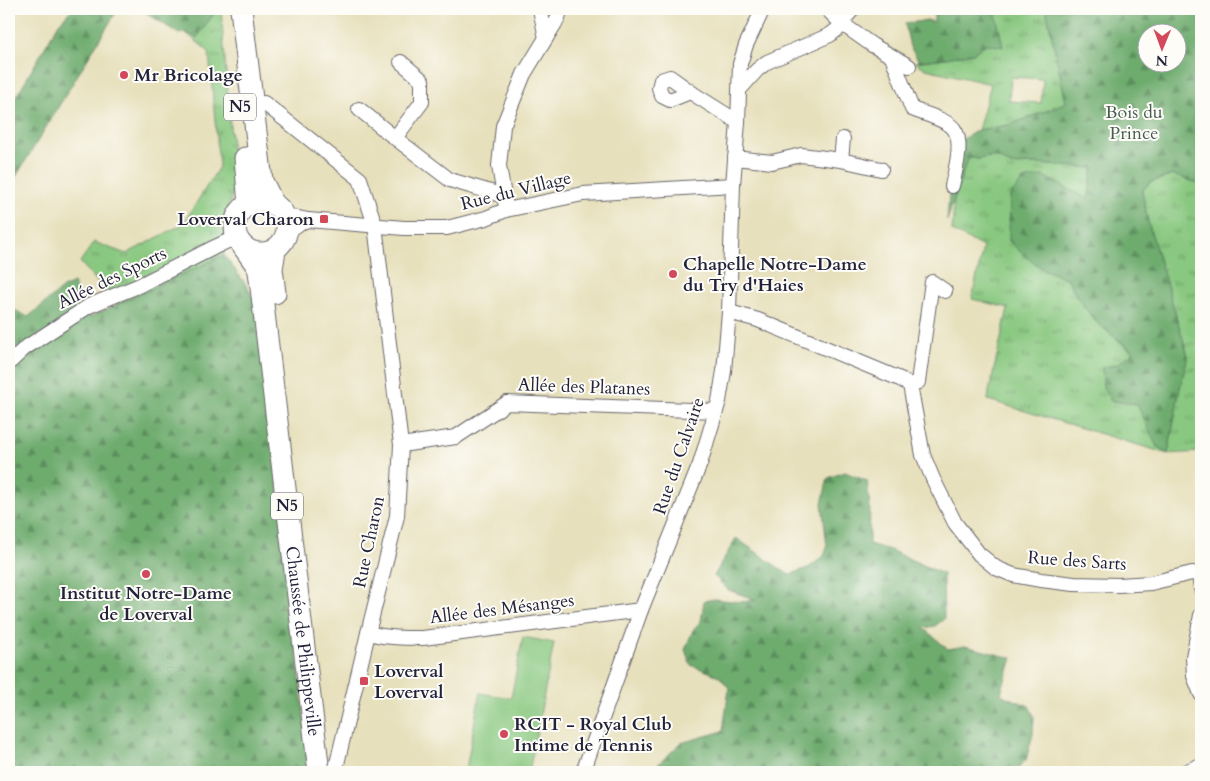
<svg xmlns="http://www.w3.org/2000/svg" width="1210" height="781" font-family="Cardo,serif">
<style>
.grass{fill:url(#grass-tufts);stroke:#56755e;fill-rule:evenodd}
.forest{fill:url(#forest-firs);stroke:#486754;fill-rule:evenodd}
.green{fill:#89c880;stroke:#56755e}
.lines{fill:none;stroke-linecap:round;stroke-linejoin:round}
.street-casing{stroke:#676468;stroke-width:16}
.primary-casing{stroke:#676468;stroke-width:23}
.street{stroke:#fff;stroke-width:14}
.primary{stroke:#fff;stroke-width:21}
.poi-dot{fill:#d1495b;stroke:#fdfcf7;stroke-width:2}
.labels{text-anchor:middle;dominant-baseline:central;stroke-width:4;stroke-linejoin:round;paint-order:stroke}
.shield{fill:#fdfcf7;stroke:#646373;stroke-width:1}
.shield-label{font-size:16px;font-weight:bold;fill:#22223b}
.poi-label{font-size:18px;font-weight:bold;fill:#22223b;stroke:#fdfcf7;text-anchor:start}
.park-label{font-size:18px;fill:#465c53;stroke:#fdfcf7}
.street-label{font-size:18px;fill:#22223b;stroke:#fdfcf7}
</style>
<defs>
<pattern id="grass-tufts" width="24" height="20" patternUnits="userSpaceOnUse" patternTransform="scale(1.25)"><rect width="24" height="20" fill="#89c880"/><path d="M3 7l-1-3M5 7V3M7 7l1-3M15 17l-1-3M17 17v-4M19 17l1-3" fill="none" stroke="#70a26a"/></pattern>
<pattern id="forest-firs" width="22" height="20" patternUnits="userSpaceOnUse" patternTransform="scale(1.25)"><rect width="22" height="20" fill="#6eac6e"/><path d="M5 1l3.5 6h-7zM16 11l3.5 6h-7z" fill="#5a8c5c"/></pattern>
</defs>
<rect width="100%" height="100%" fill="#fdfcf7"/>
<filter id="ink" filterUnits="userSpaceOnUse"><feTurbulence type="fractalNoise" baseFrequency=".02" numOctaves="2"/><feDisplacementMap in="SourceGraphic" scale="10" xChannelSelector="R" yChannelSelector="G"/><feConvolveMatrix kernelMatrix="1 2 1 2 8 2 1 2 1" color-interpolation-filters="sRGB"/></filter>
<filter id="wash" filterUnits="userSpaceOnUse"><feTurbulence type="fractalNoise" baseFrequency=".0096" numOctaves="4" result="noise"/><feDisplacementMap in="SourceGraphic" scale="20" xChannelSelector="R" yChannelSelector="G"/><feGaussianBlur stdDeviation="1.12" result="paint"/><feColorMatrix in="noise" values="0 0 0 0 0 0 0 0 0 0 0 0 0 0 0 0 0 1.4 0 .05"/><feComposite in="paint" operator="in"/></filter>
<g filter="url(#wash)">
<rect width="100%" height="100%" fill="#e7e0bc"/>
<g class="grass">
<polygon points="217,9 221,9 235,188 228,206 224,255 117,304 80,262 94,242 126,254 183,224 219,167 209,52 185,32 197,37"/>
<path d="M992,9H1046L1066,102L1052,109L1009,125L978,130L991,84L926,69L915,62L946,58L973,53L986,44L996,14ZM1011,77L1043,79L1041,103L1009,101Z"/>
<polygon points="994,156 1011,165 1036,164 1093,168 1088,200 1043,176 1043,269 1068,279 1077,297 1097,323 1134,353 1117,364 1102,368 1111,401 1137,404 1143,417 1168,453 1180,387 1188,356 1148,222 1142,191 1150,182 1174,175 1201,184 1201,452 1168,454 988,400 989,391 1008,308 972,299 983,247 952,231 954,201 965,166 970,157 978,159"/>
</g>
<g class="forest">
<polygon points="72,9 118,9 9,188 9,109 59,23"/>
<polygon points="140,9 217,9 197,38 185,32 179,34"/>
<polygon points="934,9 992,9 996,14 1003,47 986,44 973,53 946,58 919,61 910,47 905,24 927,20 934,22"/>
<path d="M1046,9H1201V184L1173,175L1150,182L1142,191L1148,222L1188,356L1180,387L1168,454L1156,445L1137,404L1111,401L1103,387L1102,368L1117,364L1134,352L1097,323L1077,297L1068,279L1043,269L1025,256L1009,241L1010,196L1023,180L1043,176L1088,199L1093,168L1036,164L1011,165L994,156L978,159L970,157L965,166L947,221L953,145L978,130L1009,125L1051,109L1066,102ZM1148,32H1178V62H1148Z"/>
<polygon points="224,255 247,286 259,310 310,772 9,772 9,307 28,317 63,288 73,283 90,317"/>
<polygon points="845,472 867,481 870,507 869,544 890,550 943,574 944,619 935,626 923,628 948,649 965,646 1012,658 1001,693 1002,695 1029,706 1034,716 1033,734 1026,760 1014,772 909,772 905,770 887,770 886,772 633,772 652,770 681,743 723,731 729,688 719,676 691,665 685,650 693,630 701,621 704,601 714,599 741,602 757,600 728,590 714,576 736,538 789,575 810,567 824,556 827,547 822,503 828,478"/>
</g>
<polygon class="green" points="523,637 554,643 529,772 400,772 400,770 466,769 480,693 511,698"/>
</g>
<g filter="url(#ink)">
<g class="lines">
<defs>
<g id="street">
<polyline points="540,9 546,38"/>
<polyline points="827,9 841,23 872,45 909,66"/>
<path d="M892,57L912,109C922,113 948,120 954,129C964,142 955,171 952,186"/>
<polyline points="401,62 422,80 422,102 395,138 450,180 504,196"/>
<polyline points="740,89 757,70 767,62 830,35 839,28 841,23 853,9"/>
<polyline points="690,92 670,100 662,96 659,88 661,80 670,77 695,95 738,122"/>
<polyline points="264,103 360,179 375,225 401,445 397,516 368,633 335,772"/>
<polyline points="359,109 395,138"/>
<polyline points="735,158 772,162 801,155 841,160 881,169"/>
<polyline points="841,160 843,139"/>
<polyline points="505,202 499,166 503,126 524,74 557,20 560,12 560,9"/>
<polyline points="284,215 308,220 404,228 447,228 486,218 506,210 583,194 733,185"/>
<polyline points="287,232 300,223 308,220"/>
<polyline points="729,312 758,320 900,379 910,385 923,455 933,479 955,523 979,554 996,568 1013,575 1041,580 1074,584 1119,585 1151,583 1192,573 1199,574 1201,589"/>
<polyline points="9,363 25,348 89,306 138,286 215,247 230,240 236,234"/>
<polyline points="910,385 918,382 932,282 945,291"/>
<polyline points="401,445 456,437 507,403 716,411"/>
<polyline points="1201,615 1193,657 1194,676 1201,694"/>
<path d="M368,633C387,638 404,638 423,638L641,610"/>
<polyline points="583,772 641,610 700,464 719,401 724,371 729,312 733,185 738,122 740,64 746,45 763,9"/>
<polyline points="1185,772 1201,765"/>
</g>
<g id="primary">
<polyline points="241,9 262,181 274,205"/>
<polyline points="245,158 249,205"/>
<circle cx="261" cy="227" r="26"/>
<path id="s1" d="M242,245L257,266L259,271L319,772"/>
<polyline points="275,250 272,269 275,293"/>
</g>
</defs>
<use href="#street" class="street-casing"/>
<use href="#primary" class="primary-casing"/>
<use href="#street" class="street"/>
<use href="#primary" class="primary"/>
</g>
</g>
<g class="poi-dot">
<circle cx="124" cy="75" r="5"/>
<rect x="319" y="214" width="10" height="10" rx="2.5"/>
<circle cx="673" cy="274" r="5"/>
<circle cx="146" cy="574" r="5"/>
<rect x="359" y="676" width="10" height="10" rx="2.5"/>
<circle cx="504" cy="734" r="5"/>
</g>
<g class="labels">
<g class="shield">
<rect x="224" y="93.5" width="32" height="27" rx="4"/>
<rect x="271" y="492.5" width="32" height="27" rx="4"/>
</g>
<g class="shield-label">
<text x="240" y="107">N5</text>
<text x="287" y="506">N5</text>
</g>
<g class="poi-label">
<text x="134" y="75">Mr Bricolage</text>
<text x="314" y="219" text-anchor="end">Loverval Charon</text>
<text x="683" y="264">Chapelle Notre-Dame<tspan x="683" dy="21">du Try d'Haies</tspan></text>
<text x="146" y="593" text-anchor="middle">Institut Notre-Dame<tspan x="146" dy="21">de Loverval</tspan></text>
<text x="374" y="671">Loverval<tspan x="374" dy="21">Loverval</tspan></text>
<text x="514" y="724">RCIT - Royal Club<tspan x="514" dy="21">Intime de Tennis</tspan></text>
</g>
<g class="park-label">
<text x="1134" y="112">Bois du<tspan x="1134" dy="21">Prince</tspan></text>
</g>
<g class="street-label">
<text transform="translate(516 191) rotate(-14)">Rue du Village</text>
<text transform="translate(112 278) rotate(-26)">Allée des Sports</text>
<text transform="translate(584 387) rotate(2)">Allée des Platanes</text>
<text transform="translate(679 456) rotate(-71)">Rue du Calvaire</text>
<text transform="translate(369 542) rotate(-78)">Rue Charon</text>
<text transform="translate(1077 561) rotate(4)">Rue des Sarts</text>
<text transform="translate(502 609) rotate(-7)">Allée des Mésanges</text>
<text stroke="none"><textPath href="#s1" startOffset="404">Chaussée de Philippeville</textPath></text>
</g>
</g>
<rect width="1210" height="781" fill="none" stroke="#fdfcf7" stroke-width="30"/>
<g transform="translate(1162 48) rotate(181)"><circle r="24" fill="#fdfcf7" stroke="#a5a5ac"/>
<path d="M0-4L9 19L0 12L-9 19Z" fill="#d1495b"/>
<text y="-8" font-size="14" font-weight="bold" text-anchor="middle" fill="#22223b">N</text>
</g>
</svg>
